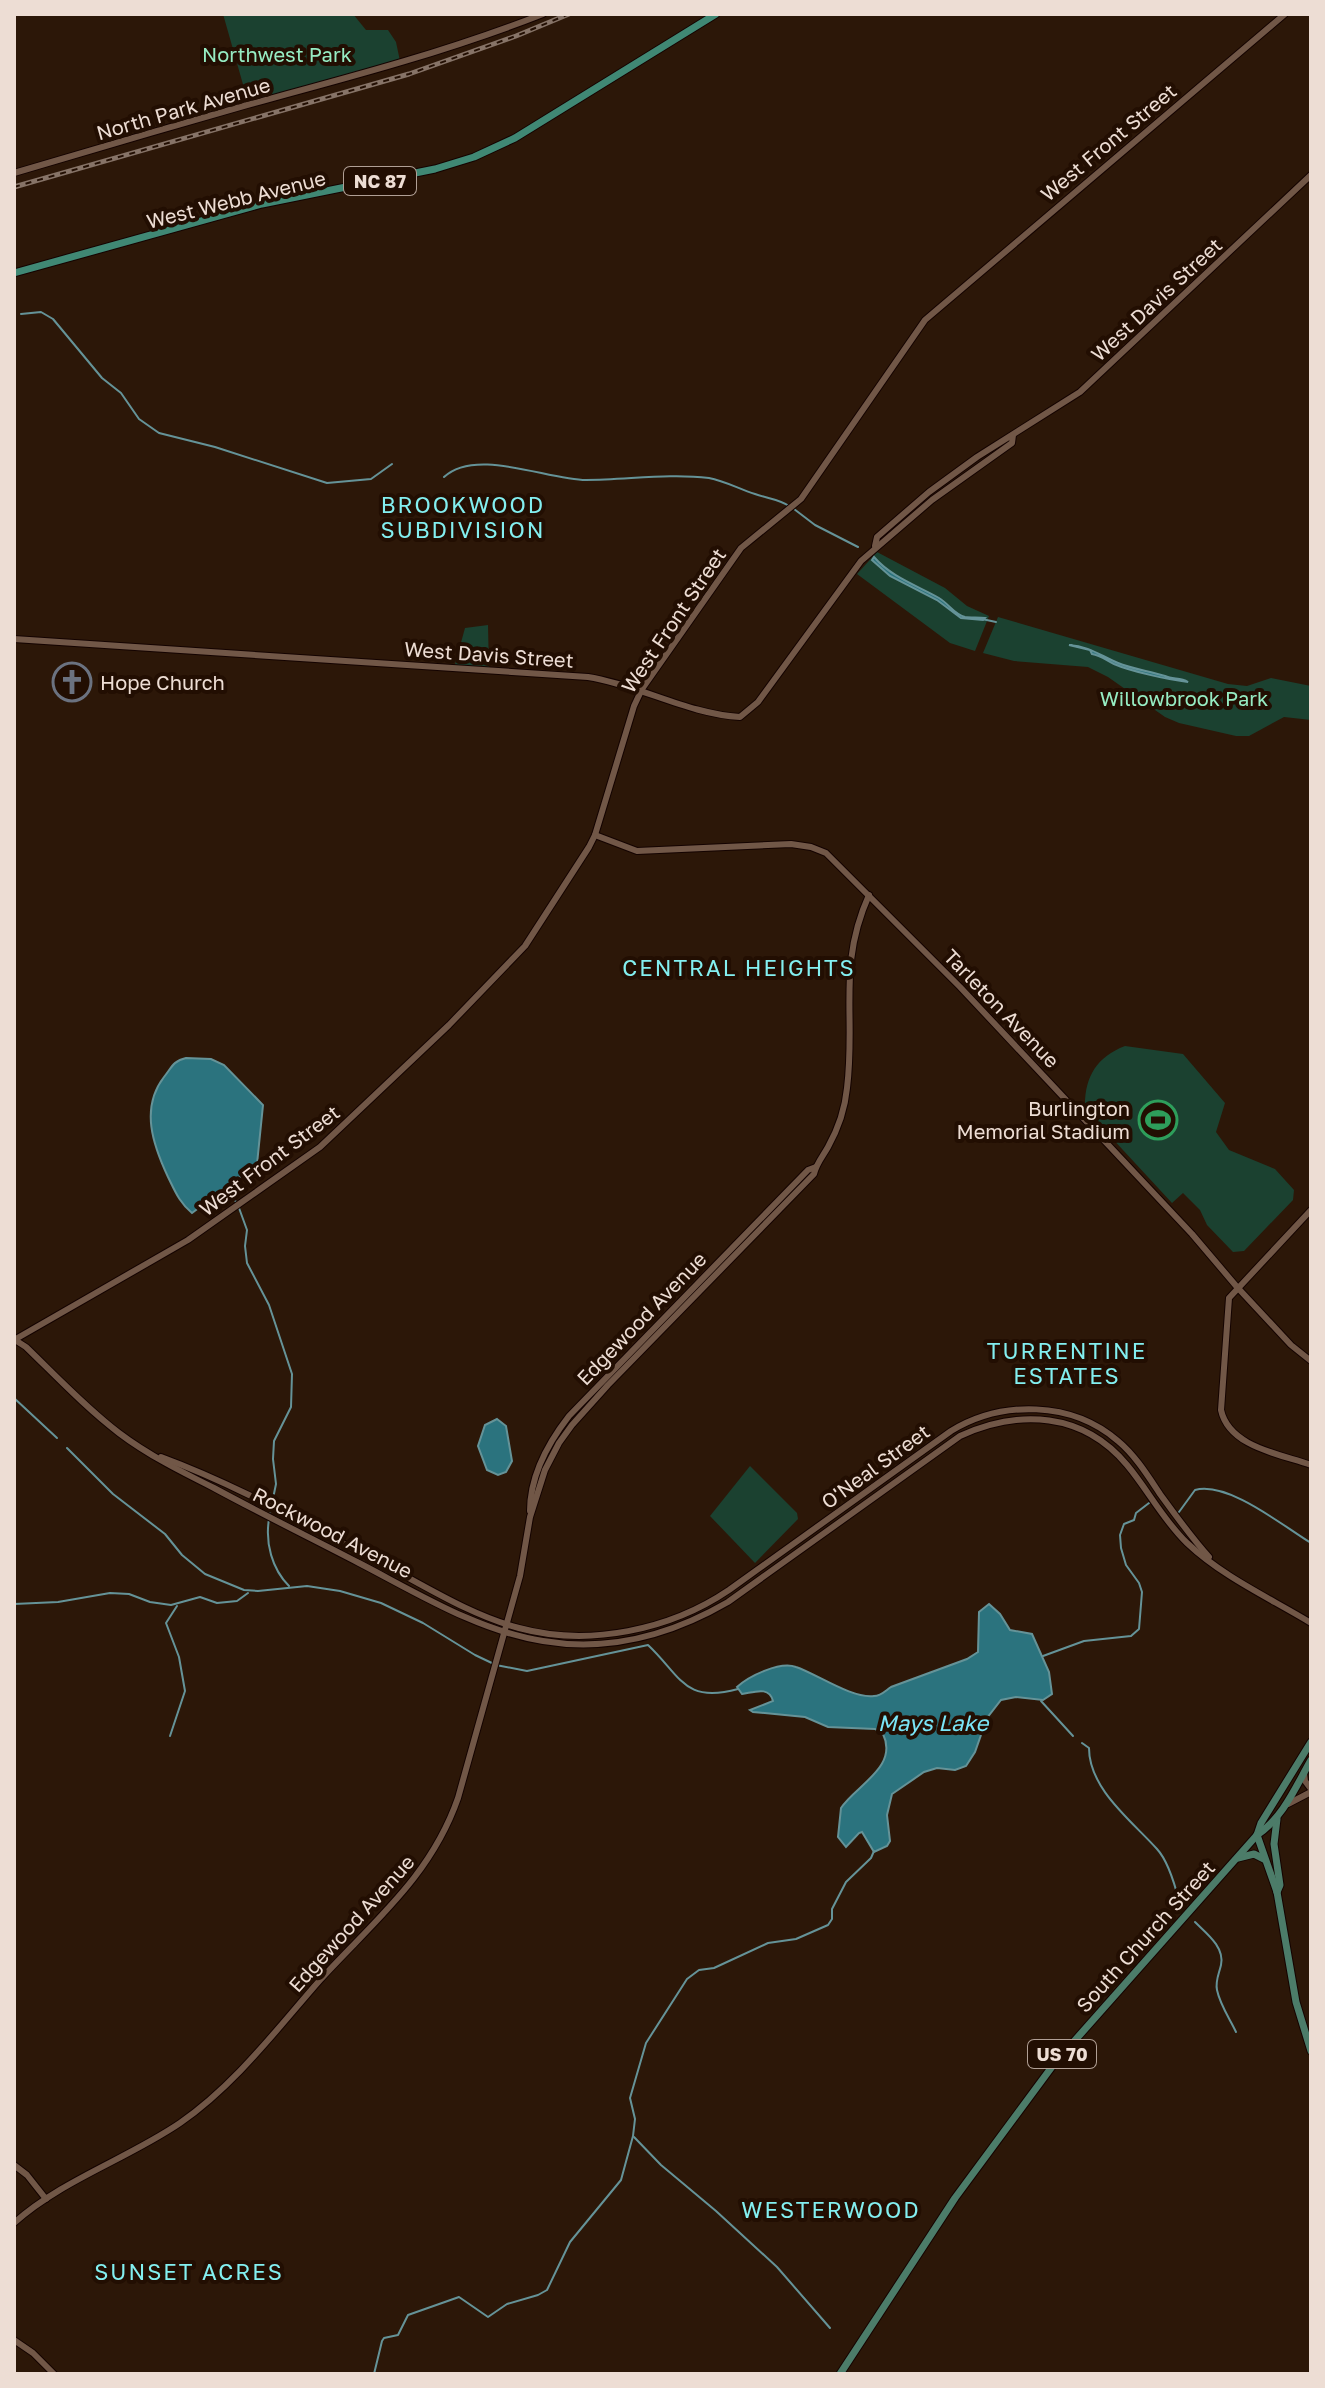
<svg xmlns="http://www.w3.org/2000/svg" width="1325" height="2388" font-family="'Golos Text',sans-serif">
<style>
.green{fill:#1b4130}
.water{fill:#2b737e;stroke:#659398;stroke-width:2}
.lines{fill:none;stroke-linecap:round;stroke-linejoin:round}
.stream{stroke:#659398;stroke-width:2}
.tertiary-casing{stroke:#140300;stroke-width:8}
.secondary-casing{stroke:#140300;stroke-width:8}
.primary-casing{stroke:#140300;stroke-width:9}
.trunk-casing{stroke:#140300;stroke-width:9}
.tertiary{stroke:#715747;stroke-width:6}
.secondary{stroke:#715747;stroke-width:6}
.primary{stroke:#4c7c69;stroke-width:7}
.trunk{stroke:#408874;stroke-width:7}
.rail-casing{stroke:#867367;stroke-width:5}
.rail{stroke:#220e02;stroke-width:2;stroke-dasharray:6;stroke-linecap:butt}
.labels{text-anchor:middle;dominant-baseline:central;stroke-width:8;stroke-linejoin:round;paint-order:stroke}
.shield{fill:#220e02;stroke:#b09f95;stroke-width:2}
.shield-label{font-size:18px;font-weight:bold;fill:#edddd4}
.park-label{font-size:20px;fill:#96ecc3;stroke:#220e02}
.street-label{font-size:20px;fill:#edddd4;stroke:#220e02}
.poi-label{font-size:20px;fill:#edddd4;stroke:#220e02;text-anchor:start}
.neighbourhood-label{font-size:22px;letter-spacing:2px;fill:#83eff0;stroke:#220e02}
.water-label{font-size:22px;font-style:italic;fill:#7ae5f7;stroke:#220e02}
</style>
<rect width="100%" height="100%" fill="#2c1708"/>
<g class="green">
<polygon points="223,14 353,14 366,30 388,30 396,42 400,61 248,102"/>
<polygon points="877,552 945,588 967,606 989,616 975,651 950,643 857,574"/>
<polygon points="998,617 1228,684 1247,686 1271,678 1311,686 1311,720 1284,717 1249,736 1236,736 1179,723 1165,717 1108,677 1088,667 1014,661 983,653"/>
<polygon points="488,625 489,670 454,668 465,628"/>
<path d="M1125,1046L1183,1054L1225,1103L1216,1132L1229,1150L1275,1169L1294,1190L1293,1200L1244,1251L1233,1252L1207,1225L1200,1210L1183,1193L1172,1203L1085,1109C1084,1078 1096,1057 1125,1046Z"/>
<polygon points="750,1466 797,1513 798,1519 755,1563 710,1516"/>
</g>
<g class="water">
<path d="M874,557C891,577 918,586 939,598C949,604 954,614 965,617C971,618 979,617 985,618L983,620L961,618L937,600L890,576L872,560Z"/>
<path d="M1069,645C1089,646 1101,656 1118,663C1132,669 1150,671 1165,676C1173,680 1180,677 1188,682C1169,680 1130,671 1114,664C1106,660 1100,655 1092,654L1090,650Z"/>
<path d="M186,1058L211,1059L224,1065L263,1105L257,1164L192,1213C179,1202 175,1191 168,1177C153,1145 140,1108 164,1077C172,1067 173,1061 186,1058Z"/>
<polygon points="497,1419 506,1426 512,1461 506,1472 498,1475 487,1470 478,1446 485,1425"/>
<path d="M989,1604L1000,1614L1010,1630L1032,1634L1049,1672L1052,1694L1043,1700L1016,1697L1001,1700L987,1718L975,1752L966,1766L955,1770L937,1768L924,1772L892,1794L887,1815L890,1841L887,1846L874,1852L862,1832L859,1833L846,1847L838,1837L841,1808C855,1786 899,1767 883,1734L875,1729L828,1727L805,1717L753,1712L750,1710L773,1701C769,1686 755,1692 742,1694L737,1687C749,1676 780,1661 796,1667C817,1674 852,1699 874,1696C881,1696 885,1691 891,1687L967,1659L978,1652L979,1612Z"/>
</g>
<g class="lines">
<g class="stream">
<polyline points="21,314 41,312 53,319 102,378 121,393 139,419 159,433 215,447 327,483 371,479 392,464"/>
<path d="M444,477C476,447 548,480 586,480C627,480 668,473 709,478C725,481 739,489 755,494C766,498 779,499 789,506"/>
<polyline points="794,509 815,525 858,547"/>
<polyline points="982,619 996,622"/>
<polyline points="227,1187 236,1202"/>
<polyline points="239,1208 247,1230 245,1246 247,1263 269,1305 292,1374 291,1407 274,1441 273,1459 276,1484 270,1513"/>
<polyline points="14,1398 57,1438"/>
<path d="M67,1448L113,1494L165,1534L182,1555L205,1574L244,1590L258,1591L307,1586L340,1591L381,1603L423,1623L475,1655L496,1665L527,1671L648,1645C681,1676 684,1704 738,1689"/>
<path d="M1179,1512L1195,1490C1228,1481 1283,1526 1311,1543"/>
<path d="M269,1519C265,1543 272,1569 289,1586"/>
<polyline points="14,1604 58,1602 110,1593 129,1594 150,1602 171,1605 200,1597 217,1603 237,1601 248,1593"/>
<polyline points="1043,1656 1084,1641 1131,1636 1139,1629 1142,1592 1139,1583 1126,1565 1121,1548 1120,1535 1124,1524 1134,1520 1136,1513 1149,1503"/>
<polyline points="1041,1701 1073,1736"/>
<polyline points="170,1736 185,1691 179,1657 166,1623 177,1606"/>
<path d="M1082,1743L1089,1748C1089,1789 1132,1821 1157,1849C1168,1861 1175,1885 1179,1901"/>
<path d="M1195,1922C1206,1933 1225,1947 1221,1965C1219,1974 1215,1981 1217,1990C1220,2005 1230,2019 1236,2032"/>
<polyline points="634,2137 661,2165 716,2211 777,2267 830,2328"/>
<polyline points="374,2374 382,2341 384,2338 398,2335 408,2315 459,2297 488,2317 507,2304 538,2295 547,2290 570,2242 621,2180 633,2136 635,2119 630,2098 646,2043 687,1979 699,1970 714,1968 768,1943 796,1939 828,1925 832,1919 832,1909 846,1882 871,1858 874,1851"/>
</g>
<defs>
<g id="tertiary">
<path d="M14,173C92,150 169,127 247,105C347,78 446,52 543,14"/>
<polyline points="875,546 877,537 929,492 977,457 1080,392 1311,175"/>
<path d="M14,639L588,677C639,685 688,714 740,717L758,702L861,561L932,500L1012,443L1013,435"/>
<polyline points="595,835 637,851 791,844 811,847 826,853 960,987 1192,1234 1237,1287 1291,1345 1311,1361"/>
<path d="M1311,1210L1229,1298L1221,1410C1229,1447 1280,1454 1311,1465"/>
<polyline points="14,1340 188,1240 320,1147 449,1025 525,946 589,847 595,835 634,706 642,689 741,548 801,499 925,320 1285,14"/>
<path d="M15,1340L26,1347C56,1376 86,1408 119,1433C148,1455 182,1472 214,1488C262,1514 311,1538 359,1563C417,1593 478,1631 543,1641C608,1652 671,1635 728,1602L960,1436C1019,1409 1083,1412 1127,1465C1148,1490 1163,1520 1187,1543C1223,1577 1270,1598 1311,1623"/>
<path d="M161,1457C237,1485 309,1526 381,1563C425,1586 470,1615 519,1628C589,1647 670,1630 729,1590L951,1431C1002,1400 1072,1401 1118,1441C1135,1455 1148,1476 1160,1494C1176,1516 1191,1537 1209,1557"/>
<path d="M530,1511C530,1476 548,1443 569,1416L808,1170L816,1167"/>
<polyline points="14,2165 27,2175 46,2199"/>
<path d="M14,2223C62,2180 127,2159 180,2123C235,2085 276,2030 320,1980C374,1921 431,1876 458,1798L520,1576L530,1517L545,1470L559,1443L572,1425L608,1385L814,1174C816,1164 823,1156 828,1147C838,1129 845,1109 847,1088C856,1016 837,966 869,895"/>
<polyline points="14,2340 33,2353 54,2374"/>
</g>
<g id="secondary">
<polyline points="1304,1773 1305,1781 1311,1789"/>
<polyline points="1288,1804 1311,1792"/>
</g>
<g id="primary">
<polyline points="1277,1819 1274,1844 1280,1885 1277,1892"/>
<polyline points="1257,1835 1277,1892 1296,2002 1311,2051"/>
<polyline points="1257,1835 1261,1823 1311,1742"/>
<polyline points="1238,1858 1254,1854 1264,1859"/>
<path d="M840,2374L955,2198L1054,2064L1257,1835C1283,1818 1296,1786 1311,1760"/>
</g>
<polyline id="trunk" points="14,273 262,204 435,169 474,157 515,138 716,14"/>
</defs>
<use href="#tertiary" class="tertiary-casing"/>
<use href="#secondary" class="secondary-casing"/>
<use href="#primary" class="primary-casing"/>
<use href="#trunk" class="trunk-casing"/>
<use href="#tertiary" class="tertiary"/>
<use href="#secondary" class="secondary"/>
<use href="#primary" class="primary"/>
<use href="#trunk" class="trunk"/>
<defs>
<polyline id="rail" points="14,187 409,74 516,36 569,14"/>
</defs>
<use href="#rail" class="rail-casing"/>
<use href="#rail" class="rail"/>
</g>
<defs>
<symbol id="church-ring" viewBox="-11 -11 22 22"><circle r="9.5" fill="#220e02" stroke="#6b7280" stroke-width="1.5"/><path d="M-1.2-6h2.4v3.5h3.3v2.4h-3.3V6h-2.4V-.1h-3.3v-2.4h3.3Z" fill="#6b7280"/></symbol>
<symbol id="stadium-ring" viewBox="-11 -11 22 22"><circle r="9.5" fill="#220e02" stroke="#2e9e5b" stroke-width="1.5"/><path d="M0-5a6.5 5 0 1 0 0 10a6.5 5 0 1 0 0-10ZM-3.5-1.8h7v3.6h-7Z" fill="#2e9e5b"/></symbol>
</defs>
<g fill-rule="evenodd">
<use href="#church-ring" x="50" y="660" width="44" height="44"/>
<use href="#stadium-ring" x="1136" y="1098" width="44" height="44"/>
</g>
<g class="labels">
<g class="shield">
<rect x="344" y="167" width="72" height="28" rx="6"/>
<rect x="1028" y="2040" width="68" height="28" rx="6"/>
</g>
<g class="shield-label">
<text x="380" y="181">NC 87</text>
<text x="1062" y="2054">US 70</text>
</g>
<g class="park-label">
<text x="277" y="54">Northwest Park</text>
<text x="1184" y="698">Willowbrook Park</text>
</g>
<g class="street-label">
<text transform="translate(183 108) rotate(-16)">North Park Avenue</text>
<text transform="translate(1108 142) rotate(-40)">West Front Street</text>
<text transform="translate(236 199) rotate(-14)">West Webb Avenue</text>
<text transform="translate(1156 299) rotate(-43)">West Davis Street</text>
<text transform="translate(673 620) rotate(-56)">West Front Street</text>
<text transform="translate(489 654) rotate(4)">West Davis Street</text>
<text transform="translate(1002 1008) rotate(46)">Tarleton Avenue</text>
<text transform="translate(269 1160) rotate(-37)">West Front Street</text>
<text transform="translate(641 1318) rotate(-46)">Edgewood Avenue</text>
<text transform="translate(875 1466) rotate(-36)">O'Neal Street</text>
<text transform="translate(333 1532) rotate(27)">Rockwood Avenue</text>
<text transform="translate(351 1923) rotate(-48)">Edgewood Avenue</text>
<text transform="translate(1145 1936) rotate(-48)">South Church Street</text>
</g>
<g class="poi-label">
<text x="100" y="682">Hope Church</text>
<text x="1130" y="1108" text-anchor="end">Burlington<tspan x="1130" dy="23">Memorial Stadium</tspan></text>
</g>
<g class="neighbourhood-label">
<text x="463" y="504">BROOKWOOD<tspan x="463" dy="25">SUBDIVISION</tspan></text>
<text x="739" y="967">CENTRAL HEIGHTS</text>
<text x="1067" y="1350">TURRENTINE<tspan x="1067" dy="25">ESTATES</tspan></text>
<text x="831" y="2209">WESTERWOOD</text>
<text x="189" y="2271">SUNSET ACRES</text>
</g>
<g class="water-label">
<text x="933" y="1722">Mays Lake</text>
</g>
</g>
<rect width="1325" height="2388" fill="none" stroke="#edddd4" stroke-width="32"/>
</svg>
